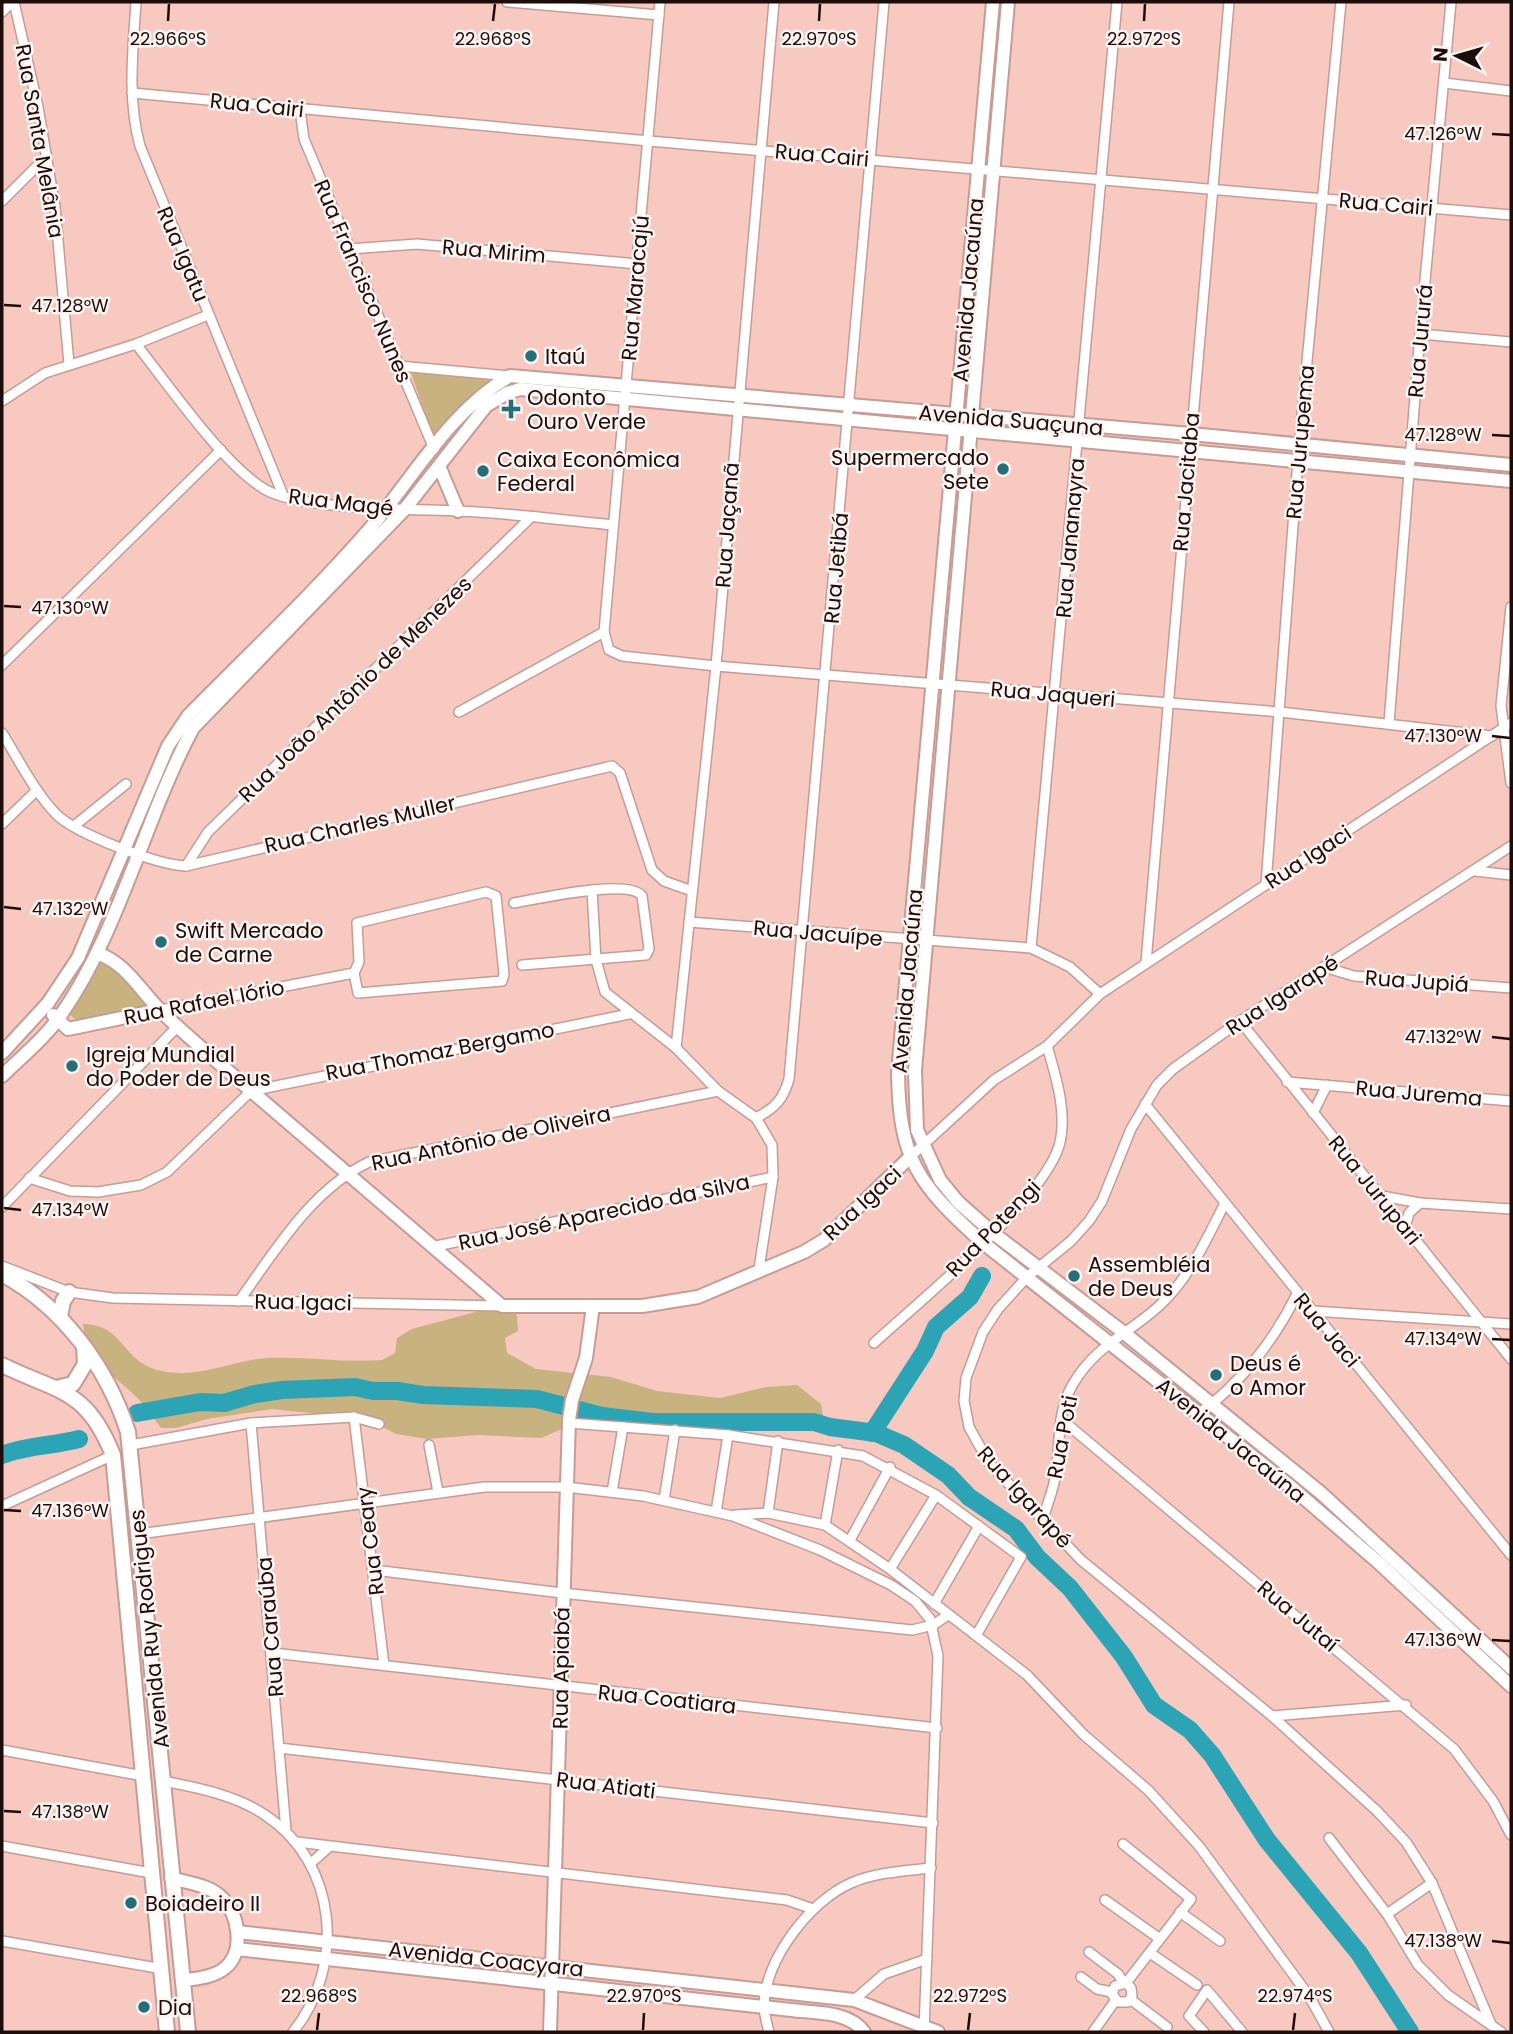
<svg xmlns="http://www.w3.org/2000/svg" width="1513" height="2034" font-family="Poppins,sans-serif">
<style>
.green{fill:#c7b280}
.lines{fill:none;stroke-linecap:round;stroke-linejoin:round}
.river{stroke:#2ca4b5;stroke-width:18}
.street-casing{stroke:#c89b94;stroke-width:12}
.secondary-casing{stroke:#c89b94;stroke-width:16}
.primary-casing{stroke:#c89b94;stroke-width:18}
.street{stroke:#fff;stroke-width:9}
.secondary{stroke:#fff;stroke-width:12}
.primary{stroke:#fff;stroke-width:14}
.ticks{fill:none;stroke:#1c0d0a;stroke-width:2.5}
.poi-dot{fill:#266f79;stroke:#fef4f2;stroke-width:2.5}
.labels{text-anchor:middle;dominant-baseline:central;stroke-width:5;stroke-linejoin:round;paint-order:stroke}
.street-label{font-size:21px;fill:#1c0d0a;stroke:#fef4f2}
.poi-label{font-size:21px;fill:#1c0d0a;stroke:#fef4f2;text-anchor:start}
.ticks-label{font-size:18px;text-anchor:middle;fill:#1c0d0a;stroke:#fef4f2;stroke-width:5;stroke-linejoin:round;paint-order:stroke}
</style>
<rect width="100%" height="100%" fill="#f7c9c1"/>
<g class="green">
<polygon points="410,370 493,376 434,440"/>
<polygon points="98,958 125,974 149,1008 83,1025 69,1014"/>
<path d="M509,1303L517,1316L518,1331L505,1338L507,1353L536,1369L611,1377L657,1391L720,1398L766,1387L797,1385L821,1404L824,1423L717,1426L587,1418L541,1438L477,1435L427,1439L396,1434L367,1419L272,1409L207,1419L176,1428H161C151,1414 141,1400 129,1390C108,1372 85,1353 83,1324C126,1325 121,1363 162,1371C201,1379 231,1360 268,1358C306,1356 344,1363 382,1360L395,1353L397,1338L412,1329Z"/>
</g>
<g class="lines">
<g class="river">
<polyline points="137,1413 200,1402 224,1403 255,1394 282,1390 355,1387 373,1391 397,1391 423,1395 537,1399 602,1416 652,1422 814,1422 830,1427 876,1433 904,1445 948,1475 969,1497 1016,1529 1037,1557 1070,1588 1124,1657 1154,1705 1190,1730 1212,1755 1267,1840 1359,1953 1410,2032"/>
<polyline points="872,1433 925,1351 936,1327 970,1297 982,1276"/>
<path d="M2,1455C27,1445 53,1446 79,1439"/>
</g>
<defs>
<g id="street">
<polyline points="14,2 38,107 55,207 69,364"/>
<path d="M136,2C133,50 127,99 140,146L283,495"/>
<polyline points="507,2 659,15"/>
<polyline points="660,2 604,632 609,650 622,656 716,666 1280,712 1492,736"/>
<polyline points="2,12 12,2"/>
<polyline points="1444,83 1511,91"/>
<polyline points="132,93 649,141 1511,215"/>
<polyline points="300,110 304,139 434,449"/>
<polyline points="2,201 46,157"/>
<polyline points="350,249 417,244 638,264"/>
<polyline points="1420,334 1511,342"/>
<path d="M136,344C167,383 226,469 268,491C306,510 413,509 458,511C510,513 561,520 613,525"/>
<polyline points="399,366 510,376"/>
<polyline points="2,401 45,373 136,344 208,315"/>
<polyline points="1511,607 1501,706 1511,783"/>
<polyline points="2,665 221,450"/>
<polyline points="459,712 604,632"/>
<polyline points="1389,723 1420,334 1451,2"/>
<path d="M2,733C19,760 34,791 56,814C76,834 158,865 186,866L612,766L620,773L652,870L664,881L692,891"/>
<polyline points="2,824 37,790"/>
<polyline points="74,826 126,784"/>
<polyline points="186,866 208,832 531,517"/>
<polyline points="1475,871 1511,875"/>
<polyline points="1266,884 1299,446 1341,2"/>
<polyline points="592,890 596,960 605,992 676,1048 718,1091 756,1118 772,1145 773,1177 759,1269"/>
<polygon points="486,892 496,896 504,974 502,981 358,993 354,973 359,962 357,923"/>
<path d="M514,903C537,899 629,878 642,896L649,949L646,955L522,965"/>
<polyline points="689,922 1031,948 1070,967 1100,994"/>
<polyline points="1031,948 1117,2"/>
<polyline points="1146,962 1229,2"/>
<polyline points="1324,967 1354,976 1511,988"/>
<polyline points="160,1010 354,973"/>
<polyline points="1240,1021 1511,1359"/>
<polyline points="676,1048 716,666 774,2"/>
<polyline points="1287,1082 1511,1101"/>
<polyline points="1145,1104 1511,1555"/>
<polyline points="1313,1113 1327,1085"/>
<path d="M756,1118C775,1108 783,1100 789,1079L884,2"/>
<polyline points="909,1158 994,1080 1047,1046 1100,994 1511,723"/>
<polyline points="29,1178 70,1191 98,1192 141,1185 167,1172 251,1091 629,1014"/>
<polyline points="1382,1196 1420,1203 1511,1209"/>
<polyline points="2,1207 178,1026"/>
<polyline points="1405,1227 1409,1213 1420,1203"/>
<polyline points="436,1246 773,1177"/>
<polyline points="2,1266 69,1292 113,1298 502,1306"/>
<path d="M239,1301C275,1251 312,1189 369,1162L718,1091"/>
<polyline points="1313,1311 1511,1324"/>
<path d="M874,1343C920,1301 1042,1201 1059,1146C1068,1114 1056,1077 1047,1046"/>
<path d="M1198,1414C1239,1386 1275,1339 1297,1294"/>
<polyline points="354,1417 384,1665"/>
<polyline points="1061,1419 1454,1749 1493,1801 1511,1835"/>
<polyline points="251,1423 286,1831"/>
<polyline points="569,1423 728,1435 863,1456 936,1495 1021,1557 977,1634"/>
<polyline points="131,1445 251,1423 354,1417 379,1424"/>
<polyline points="429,1445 438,1492"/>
<polyline points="612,1492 623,1427"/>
<polyline points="664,1500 675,1430"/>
<polyline points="2,1506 113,1455"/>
<polyline points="716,1512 728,1435"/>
<polyline points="768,1513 778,1441"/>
<polyline points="735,1515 768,1513 825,1525 890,1569 1027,1675 1084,1735 1148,1790 1199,1846 1309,1996 1329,2032"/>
<path d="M1043,1519C1047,1504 1054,1489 1056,1473C1060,1444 1057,1410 1073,1384C1096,1345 1127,1335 1159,1306C1189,1279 1207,1238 1225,1203"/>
<polyline points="825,1525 838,1450"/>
<polyline points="139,1534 484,1487 566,1487 643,1496 733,1516 820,1550 891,1585 915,1601 930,1619 938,1656 924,2030"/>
<polyline points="850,1540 890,1467"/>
<polyline points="890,1569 936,1495"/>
<polyline points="374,1570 562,1593 912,1630 933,1625 948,1615"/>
<polyline points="934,1604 979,1526"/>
<polyline points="273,1653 937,1728"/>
<polyline points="1272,1716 1406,1705"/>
<polyline points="279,1748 933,1823"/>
<polyline points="2,1750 143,1776"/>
<path d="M164,1781C198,1788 236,1795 265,1815C338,1863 346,1966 293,2032"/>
<polyline points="1329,1838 1387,1914 1418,1965 1448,1995 1501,2032"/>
<polyline points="297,1842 787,1900 813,1909"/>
<polyline points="1123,1844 1191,1899 1126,1983 1115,1986 1112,1994 1118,2002 1128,2002 1132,1996 1131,1988 1126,1983"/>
<polyline points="2,1846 151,1873"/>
<polyline points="311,1863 329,1847"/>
<polyline points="1105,1900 1160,1939"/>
<polyline points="1180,1912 1220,1941"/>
<polyline points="1387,1914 1432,1883"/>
<polyline points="2,1941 163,1969"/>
<polyline points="1089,1952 1118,1974 1123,1982"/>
<polyline points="1150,1953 1197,1985"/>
<polyline points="1081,1977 1097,1989 1112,1992"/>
<polyline points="1130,1999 1167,2027"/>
<polyline points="854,2000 884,1974 927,1959"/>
<polyline points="1490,2022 1432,1883 1406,1842 1377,1811 1272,1716 1081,1560 989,1463 969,1427 964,1401 966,1378 983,1332 998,1309 1027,1277 1071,1241 1089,1221 1102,1201 1131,1129 1157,1085 1173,1069 1240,1021 1511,846"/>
<path d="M769,2032C767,2024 764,2014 764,2006C765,1959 810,1901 851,1883C876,1872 904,1871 931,1868"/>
<polyline points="1093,2032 1115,2001"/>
<polyline points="1204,2032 1189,2016 1207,1990 1242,2032"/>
</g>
<g id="secondary">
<path d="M993,2L898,1072C899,1160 918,1184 982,1242L1290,1486L1379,1563L1511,1686"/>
<polyline points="1008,2 915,1070 917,1130 940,1180 958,1202 993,1233 1123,1332 1321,1493 1511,1668"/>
<polyline points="439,466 458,511"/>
<path d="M97,953C125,963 138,987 158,1008C173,1024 191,1038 207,1053L502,1306H642L698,1297L804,1252L824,1240L909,1158"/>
<polyline points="53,1015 68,1029 160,1010"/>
<path d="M2,1053L48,1003L78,958L168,746L188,716C248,655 311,596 367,532C412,480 449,411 510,376L1191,434L1511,465"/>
<path d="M2,1076C20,1058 43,1040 58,1019C120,932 143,822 193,728L404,510L486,406L507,393L520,389L1511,481"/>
<path d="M171,1878C188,1883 210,1885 222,1898C239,1915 245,1951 225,1968C214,1977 197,1979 183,1980"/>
<polyline points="238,1932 854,2000 938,2032"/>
<path d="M237,1949L791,2010C815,2013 849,2011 864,2032"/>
<polyline points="550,2032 569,1420 572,1400 586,1358 593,1306"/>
</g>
<g id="primary">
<path d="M2,1274C63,1307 107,1367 128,1432L188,2032"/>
<polyline points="60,1317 63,1301 69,1292"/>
<path d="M2,1365C59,1393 86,1388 113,1455L167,2032"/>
<polyline points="56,1388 73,1384 85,1364 84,1347"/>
</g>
</defs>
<use href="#street" class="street-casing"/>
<use href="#secondary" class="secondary-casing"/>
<use href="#primary" class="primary-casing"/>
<use href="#street" class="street"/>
<use href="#secondary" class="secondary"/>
<use href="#primary" class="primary"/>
</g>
<path class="ticks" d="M168,21L169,4M493,21L495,4M819,21L820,4M1144,21L1145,4M1492,134L1510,135M4,305L21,306M1492,435L1510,436M4,606L21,607M1492,736L1510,738M4,907L21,909M1492,1037L1510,1039M4,1208L21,1210M1492,1339L1510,1340M4,1510L21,1511M1492,1640L1510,1641M4,1811L21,1812M1492,1941L1510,1943M317,2030L319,2013M643,2030L644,2013M968,2030L970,2013M1293,2030L1295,2013"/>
<g class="poi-dot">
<circle cx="531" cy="356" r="7"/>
<path d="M507.5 398.5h7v7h7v7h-7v7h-7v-7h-7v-7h7z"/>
<circle cx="1003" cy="469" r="7"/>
<circle cx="483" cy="471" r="7"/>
<circle cx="161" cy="942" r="7"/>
<circle cx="72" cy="1066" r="7"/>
<circle cx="1074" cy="1276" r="7"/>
<circle cx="1216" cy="1375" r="7"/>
<circle cx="131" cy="1903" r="7"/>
<circle cx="144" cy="2007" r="7"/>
</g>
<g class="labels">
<g class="street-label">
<text transform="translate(257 105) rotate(6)">Rua Cairi</text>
<text transform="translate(40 141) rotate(80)">Rua Santa Melânia</text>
<text transform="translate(822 155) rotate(5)">Rua Cairi</text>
<text transform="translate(1386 204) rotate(5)">Rua Cairi</text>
<text transform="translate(494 251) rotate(5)">Rua Mirim</text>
<text transform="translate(183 254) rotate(67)">Rua Igatu</text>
<text transform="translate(363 281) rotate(67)">Rua Francisco Nunes</text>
<text transform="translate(635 288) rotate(-85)">Rua Maracajú</text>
<text transform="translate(968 290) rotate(-85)">Avenida Jacaúna</text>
<text transform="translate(1420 341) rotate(-85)">Rua Jururá</text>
<text transform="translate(1011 420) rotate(5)">Avenida Suaçuna</text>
<text transform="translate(1300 442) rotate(-85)">Rua Jurupema</text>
<text transform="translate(1186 482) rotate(-85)">Rua Jacitaba</text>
<text transform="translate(341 502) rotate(7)">Rua Magé</text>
<text transform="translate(727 525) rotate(-86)">Rua Jaçanã</text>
<text transform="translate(1070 538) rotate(-85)">Rua Jananayra</text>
<text transform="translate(836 568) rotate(-85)">Rua Jetibá</text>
<text transform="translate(355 689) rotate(-44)">Rua João Antônio de Menezes</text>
<text transform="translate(1053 694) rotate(5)">Rua Jaqueri</text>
<text transform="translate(360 824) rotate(-13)">Rua Charles Muller</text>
<text transform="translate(1308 857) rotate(-33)">Rua Igaci</text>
<text transform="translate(818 933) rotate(5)">Rua Jacuípe</text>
<text transform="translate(907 981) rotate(-85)">Avenida Jacaúna</text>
<text transform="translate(1417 981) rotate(4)">Rua Jupiá</text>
<text transform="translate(1282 995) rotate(-33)">Rua Igarapé</text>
<text transform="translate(204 1002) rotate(-11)">Rua Rafael Iório</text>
<text transform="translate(440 1051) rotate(-11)">Rua Thomaz Bergamo</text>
<text transform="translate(1419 1093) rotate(5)">Rua Jurema</text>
<text transform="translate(491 1138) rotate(-12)">Rua Antônio de Oliveira</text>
<text transform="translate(1375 1190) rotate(51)">Rua Jurupari</text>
<text transform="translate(862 1203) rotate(-43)">Rua Igaci</text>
<text transform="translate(604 1212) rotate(-12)">Rua José Aparecido da Silva</text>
<text transform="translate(993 1228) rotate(-46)">Rua Potengi</text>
<text transform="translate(303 1302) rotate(1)">Rua Igaci</text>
<text transform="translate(1327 1330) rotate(50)">Rua Jaci</text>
<text transform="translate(1062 1437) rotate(-79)">Rua Poti</text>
<text transform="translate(1231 1440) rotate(39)">Avenida Jacaúna</text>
<text transform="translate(1025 1497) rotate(48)">Rua Igarapé</text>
<text transform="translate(370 1541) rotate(-97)">Rua Ceary</text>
<text transform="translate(1298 1616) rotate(40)">Rua Jutaí</text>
<text transform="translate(270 1627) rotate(-95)">Rua Caraúba</text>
<text transform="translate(149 1629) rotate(-96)">Avenida Ruy Rodrigues</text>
<text transform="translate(561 1668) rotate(-89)">Rua Apiabá</text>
<text transform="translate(667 1699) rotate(6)">Rua Coatiara</text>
<text transform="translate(606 1785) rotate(7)">Rua Atiati</text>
<text transform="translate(486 1959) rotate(6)">Avenida Coacyara</text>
</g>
<g class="poi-label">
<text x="545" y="356">Itaú</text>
<text x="527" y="397">Odonto<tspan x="527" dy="24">Ouro Verde</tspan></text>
<text x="989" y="457" text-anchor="end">Supermercado<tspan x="989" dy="24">Sete</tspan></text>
<text x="497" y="459">Caixa Econômica<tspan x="497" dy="24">Federal</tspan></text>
<text x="175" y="930">Swift Mercado<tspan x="175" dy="24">de Carne</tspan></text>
<text x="86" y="1054">Igreja Mundial<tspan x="86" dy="24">do Poder de Deus</tspan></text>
<text x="1088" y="1264">Assembléia<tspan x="1088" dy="24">de Deus</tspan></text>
<text x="1230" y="1363">Deus é<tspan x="1230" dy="24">o Amor</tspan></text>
<text x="145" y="1903">Boiadeiro II</text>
<text x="158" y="2007">Dia</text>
</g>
</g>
<g class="ticks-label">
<text x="493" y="45">22.968°S</text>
<text x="819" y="45">22.970°S</text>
<text x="1144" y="45">22.972°S</text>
<text x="168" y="45">22.966°S</text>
<text x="1443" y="140">47.126°W</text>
<text x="70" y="312">47.128°W</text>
<text x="1443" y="441">47.128°W</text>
<text x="70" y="614">47.130°W</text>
<text x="1443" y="742">47.130°W</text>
<text x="70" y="915">47.132°W</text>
<text x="1443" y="1043">47.132°W</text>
<text x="70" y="1216">47.134°W</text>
<text x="1443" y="1345">47.134°W</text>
<text x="70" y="1517">47.136°W</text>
<text x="1443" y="1646">47.136°W</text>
<text x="70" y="1818">47.138°W</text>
<text x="1443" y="1947">47.138°W</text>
<text x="319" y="2002">22.968°S</text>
<text x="644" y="2002">22.970°S</text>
<text x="970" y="2002">22.972°S</text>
<text x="1295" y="2002">22.974°S</text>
</g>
<rect width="1513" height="2034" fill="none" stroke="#1c0d0a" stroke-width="7"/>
<g transform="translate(1457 56) rotate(275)" stroke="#fef4f2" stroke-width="5" paint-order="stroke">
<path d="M0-5L12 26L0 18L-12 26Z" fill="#1c0d0a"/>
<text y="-10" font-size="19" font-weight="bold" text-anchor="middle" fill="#1c0d0a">N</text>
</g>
</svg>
